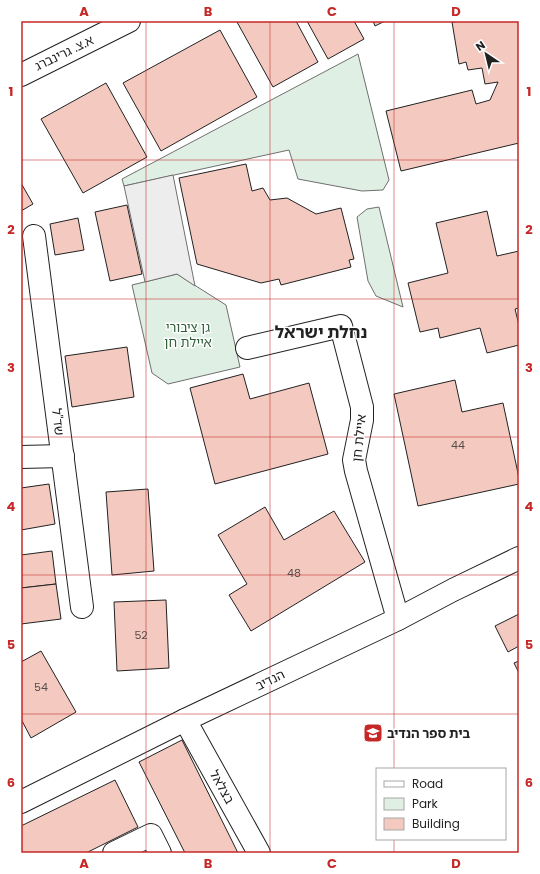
<svg xmlns="http://www.w3.org/2000/svg" width="540" height="874" font-family="Poppins,'Noto Sans Hebrew',sans-serif">
<style>
.green{fill:#e0efe3;stroke:#6f6f6f}
.parking{fill:#ededed;stroke:#6f6f6f}
.building{fill:#f3c9c0;stroke:#222}
.lines{fill:none;stroke-linecap:round;stroke-linejoin:round}
.street-casing{stroke:#222;stroke-width:24}
.secondary-casing{stroke:#222;stroke-width:24}
.street{stroke:#fff;stroke-width:22}
.secondary{stroke:#fff;stroke-width:22}
.grid{fill:none;stroke:#c62828;stroke-width:1;stroke-opacity:0.55}
.labels{text-anchor:middle;dominant-baseline:central;stroke-width:3;stroke-linejoin:round;paint-order:stroke}
.number-label{font-size:11px;fill:#564c4a}
.street-label{font-size:13px;fill:#222;stroke:#fff}
.park-label{font-size:13px;fill:#2f5e38;stroke:#fff}
.poi-label{font-size:13px;font-weight:bold;fill:#222;stroke:#fff;text-anchor:start}
.district-label{font-size:17px;font-weight:bold;fill:#222;stroke:#fff}
.neatline{fill:none;stroke:#c62828;stroke-width:1.5}
.grid-label{font-size:13px;text-anchor:middle;font-weight:bold;fill:#c62828}
</style>
<rect width="100%" height="100%" fill="#fff"/>
<g class="green">
<polygon points="358,54 389,180 383,190 362,191 298,179 289,150 124,186 122,179"/>
<polygon points="379,207 403,307 376,296 368,281 357,217 367,209"/>
<polygon points="177,274 226,305 240,367 168,384 152,373 132,285"/>
</g>
<polygon class="parking" points="173,175 195,286 177,274 145,282 124,186"/>
<g class="building">
<polygon points="239,21 296,21 318,62 273,87 237,22"/>
<polygon points="307,21 354,21 364,39 328,59"/>
<polygon points="373,21 385,21 375,26"/>
<polygon points="461,21 519,21 519,143 401,171 386,111 472,90 476,104 490,100 498,82 485,84 482,68 468,70 466,62 459,64 452,22"/>
<polygon points="220,30 257,97 161,151 123,83"/>
<polygon points="106,83 147,157 83,193 41,119"/>
<polygon points="246,164 252,191 263,188 270,200 287,198 316,214 341,208 354,259 349,260 351,267 281,285 279,279 261,283 197,264 179,178"/>
<polygon points="21,183 33,204 21,211"/>
<polygon points="127,205 142,274 110,281 95,212"/>
<polygon points="487,211 497,256 519,251 519,308 515,309 519,325 519,345 487,353 480,328 440,338 438,328 420,332 408,283 448,273 436,223"/>
<polygon points="78,218 84,250 55,255 50,224"/>
<polygon points="127,347 134,397 72,407 65,356"/>
<polygon points="243,374 250,399 309,383 328,454 215,484 190,388"/>
<polygon points="455,380 462,412 503,403 519,478 519,484 418,506 394,394"/>
<polygon points="49,484 55,524 21,530 21,488"/>
<polygon points="148,489 154,571 112,575 106,492"/>
<polygon points="265,507 284,540 334,511 365,562 251,631 229,595 247,584 218,535"/>
<polygon points="52,551 56,584 21,588 21,555"/>
<polygon points="56,584 61,619 21,624 21,588"/>
<polygon points="166,600 169,668 117,671 114,602"/>
<polygon points="519,614 519,646 508,652 495,626"/>
<polygon points="41,651 76,712 31,738 21,719 21,662"/>
<polygon points="519,661 519,673 514,663"/>
<polygon points="182,740 238,853 185,853 139,762"/>
<polygon points="115,780 138,827 86,853 21,853 21,826"/>
</g>
<g class="lines">
<defs>
<g id="street">
<polyline points="21,75 129,21"/>
<polyline points="34,236 82,607"/>
<polyline points="247,348 341,326 362,407 362,420 354,460 356,471 398,619"/>
<polyline points="21,457 63,456"/>
<polyline points="185,720 259,853"/>
<polyline points="114,853 151,835 160,853"/>
</g>
<polyline id="secondary" points="21,802 185,720 398,619 453,590 519,558"/>
</defs>
<use href="#street" class="street-casing"/>
<use href="#secondary" class="secondary-casing"/>
<use href="#street" class="street"/>
<use href="#secondary" class="secondary"/>
</g>
<path class="grid" d="M146,21V853M270,21V853M394,21V769M21,160H519M21,299H519M21,437H519M21,575H519M21,714H519M394,839V853"/>
<defs>
<symbol id="school-square" viewBox="-11 -11 22 22"><rect x="-9" y="-9" width="18" height="18" rx="4" fill="#c62828" stroke="#fff"/><path d="M0-5L7-2L0 1L-7-2ZM-4 1L0 2.5L4 1V4Q0 6-4 4Z" fill="#fff"/></symbol>
</defs>
<g fill-rule="evenodd">
<use href="#school-square" x="362" y="722" width="22" height="22"/>
</g>
<g class="labels">
<g class="number-label">
<text x="458" y="445">44</text>
<text x="294" y="573">48</text>
<text x="141" y="635">52</text>
<text x="41" y="687">54</text>
</g>
<g class="street-label">
<text transform="translate(64 53) rotate(-26)">א.צ. גרינברג</text>
<text transform="translate(58 422) rotate(83)">שד"ל</text>
<text transform="translate(359 438) rotate(-84)">איילת חן</text>
<text transform="translate(270 680) rotate(-26)">הנדיב</text>
<text transform="translate(222 787) rotate(61)">בצלאל</text>
</g>
<g class="park-label">
<text x="188" y="327">גן ציבורי<tspan x="188" dy="15">איילת חן</tspan></text>
</g>
<g class="poi-label">
<text x="387" y="733">בית ספר הנדיב</text>
</g>
<g class="district-label">
<text x="321" y="332">נחלת ישראל</text>
</g>
</g>
<rect width="540" height="874" fill="none" stroke="#ffffff" stroke-width="44"/>
<rect x="376" y="768" width="130" height="72" fill="#ffffff" stroke="#a7a7a7"/>
<rect x="384" y="781" width="20" height="6" fill="#ffffff" stroke="#a7a7a7"/>
<text x="412" y="788" font-size="12" fill="#222222">Road</text>
<rect x="384" y="798" width="20" height="12" fill="#e0efe3" stroke="#a7a7a7"/>
<text x="412" y="808" font-size="12" fill="#222222">Park</text>
<rect x="384" y="818" width="20" height="12" fill="#f3c9c0" stroke="#a7a7a7"/>
<text x="412" y="828" font-size="12" fill="#222222">Building</text>
<g transform="translate(486 54) rotate(325)" stroke="#ffffff" stroke-width="3" paint-order="stroke">
<path d="M0-3L7 15L0 10L-7 15Z" fill="#222222"/>
<text y="-6" font-size="11" font-weight="bold" text-anchor="middle" fill="#222222">N</text>
</g>
<rect x="22" y="22" width="496" height="830" class="neatline"/>
<g class="grid-label">
<text x="84" y="16">A</text>
<text x="208" y="16">B</text>
<text x="332" y="16">C</text>
<text x="456" y="16">D</text>
<text x="11" y="96">1</text>
<text x="529" y="96">1</text>
<text x="11" y="234">2</text>
<text x="529" y="234">2</text>
<text x="11" y="372">3</text>
<text x="529" y="372">3</text>
<text x="11" y="511">4</text>
<text x="529" y="511">4</text>
<text x="11" y="649">5</text>
<text x="529" y="649">5</text>
<text x="11" y="787">6</text>
<text x="529" y="787">6</text>
<text x="84" y="868">A</text>
<text x="208" y="868">B</text>
<text x="332" y="868">C</text>
<text x="456" y="868">D</text>
</g>
</svg>
